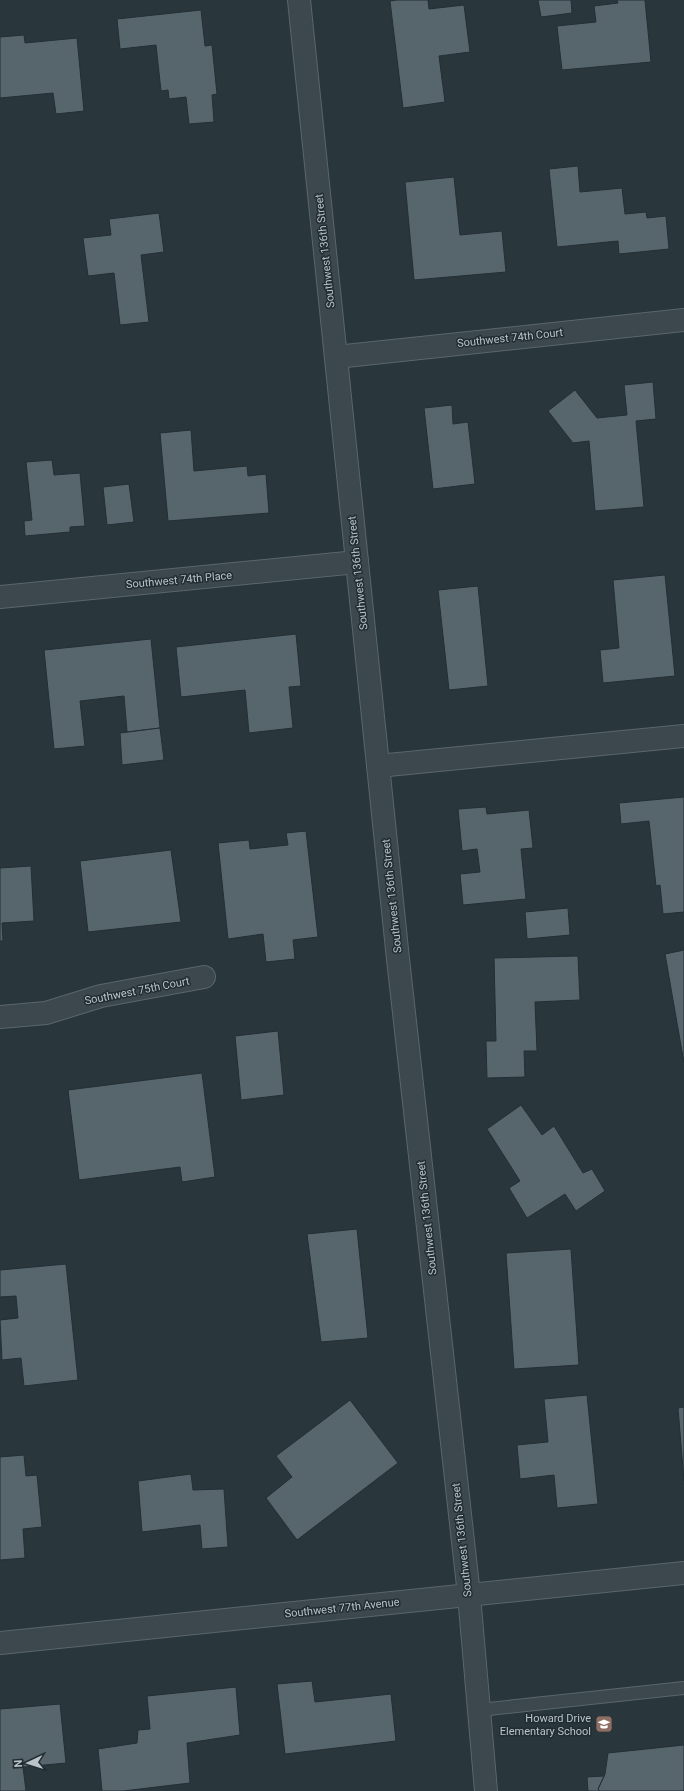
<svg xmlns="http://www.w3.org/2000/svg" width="684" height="1791" font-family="Roboto,sans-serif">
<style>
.building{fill:#57666d;stroke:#232f35}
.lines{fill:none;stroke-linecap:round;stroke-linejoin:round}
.service-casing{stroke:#5a666b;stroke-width:14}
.minor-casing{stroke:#5a666b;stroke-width:24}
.tertiary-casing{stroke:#5a666b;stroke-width:24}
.service{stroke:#3c484e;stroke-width:12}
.minor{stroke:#3c484e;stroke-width:22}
.tertiary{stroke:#3c484e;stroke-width:22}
.labels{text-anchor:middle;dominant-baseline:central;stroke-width:3;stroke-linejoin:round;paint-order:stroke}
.street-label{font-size:11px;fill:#b9c3c8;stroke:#212d33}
.poi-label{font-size:11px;fill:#b9c3c8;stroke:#212d33;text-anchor:end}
</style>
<rect width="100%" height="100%" fill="#29373d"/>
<g class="building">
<polygon points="397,0 428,0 429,9 464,5 470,52 439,56 445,102 403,108 390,1"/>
<polygon points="538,0 571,0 572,13 541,17"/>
<polygon points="617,0 645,0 651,62 562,70 557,26 596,22 594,6 618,3"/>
<polygon points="201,10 205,46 212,45 217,94 212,95 214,122 189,124 186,97 169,99 168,90 161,91 156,45 120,49 117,19"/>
<polygon points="24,35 25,43 77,38 84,111 56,114 53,93 0,98 0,37"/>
<polygon points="578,166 580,192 622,188 625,214 646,212 647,218 666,216 669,249 619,254 618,241 557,247 549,169"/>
<polygon points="454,177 460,235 502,231 506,272 414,280 405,182"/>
<polygon points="159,213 164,252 141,255 149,322 120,325 114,273 88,276 83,238 111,235 109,219"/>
<polygon points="653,382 656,419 636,421 644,507 595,511 589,441 573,443 548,411 575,390 597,418 627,415 624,385"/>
<polygon points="452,405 453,424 468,422 475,484 433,489 424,408"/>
<polygon points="191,430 194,471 247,466 248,476 266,474 269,513 168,521 160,433"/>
<polygon points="52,460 54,475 80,473 85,526 70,527 70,532 25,536 24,521 32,520 26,462"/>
<polygon points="129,484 134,522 107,525 103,487"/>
<polygon points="665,575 675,676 603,683 600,650 619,648 613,580"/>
<polygon points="478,586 488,686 449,690 438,590"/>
<polygon points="296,634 301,686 289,687 293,728 249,733 245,690 181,697 176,647"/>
<polygon points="151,639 160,728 127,732 124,696 80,701 85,746 54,749 44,650"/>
<polygon points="160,728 164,760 122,765 120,733"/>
<polygon points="684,797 684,912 663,914 660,885 656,886 649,821 621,824 619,803"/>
<polygon points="486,807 487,814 529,810 533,848 521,849 526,899 463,905 460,874 480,872 477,849 462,851 458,809"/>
<polygon points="306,831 318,937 293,940 295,959 266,962 263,934 228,939 218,843 249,840 250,849 288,845 286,833"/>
<polygon points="171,850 181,922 88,932 80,861"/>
<polygon points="31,866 34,921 2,923 3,941 0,941 0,868"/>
<polygon points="568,908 570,935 527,939 525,912"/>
<polygon points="684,950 684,1063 665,954"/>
<polygon points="578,956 580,1000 535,1002 537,1051 524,1051 525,1077 487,1078 486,1041 496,1041 494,958"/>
<polygon points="278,1031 284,1095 241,1100 235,1036"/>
<polygon points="202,1073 215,1177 182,1182 180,1167 79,1180 68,1090"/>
<polygon points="521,1105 542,1135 554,1126 583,1173 592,1169 605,1191 576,1211 565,1194 527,1218 509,1188 520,1181 487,1129"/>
<polygon points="357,1229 368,1338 321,1342 307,1234"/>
<polygon points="571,1249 579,1365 514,1369 506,1253"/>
<polygon points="66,1264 78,1380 24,1386 21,1358 2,1360 0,1320 18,1318 16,1296 0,1297 0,1270"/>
<polygon points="587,1395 598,1504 557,1508 554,1475 520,1479 517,1445 548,1442 544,1399"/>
<polygon points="350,1400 398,1463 297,1540 266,1498 292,1477 276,1456"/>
<polygon points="684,1407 684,1481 678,1408"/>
<polygon points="24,1455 26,1476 37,1475 42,1527 23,1529 25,1558 0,1560 0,1457"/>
<polygon points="191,1474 193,1490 224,1489 228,1547 202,1549 200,1525 142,1532 138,1481"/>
<polygon points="312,1681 315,1702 391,1694 396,1741 285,1754 277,1684"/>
<polygon points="236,1687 240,1735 187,1743 190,1783 123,1791 102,1791 98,1749 137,1743 138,1730 150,1729 147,1696"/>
<polygon points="60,1704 66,1763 23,1767 26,1791 0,1791 0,1709"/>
<polygon points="684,1745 684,1791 600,1791 598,1789 605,1774 608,1753"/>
<polygon points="604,1776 598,1789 600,1791 588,1791 587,1777"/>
</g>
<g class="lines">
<defs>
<polyline id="service" points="479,1710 684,1688"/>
<g id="minor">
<polyline points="336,357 684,320"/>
<polyline points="0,597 357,562"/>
<polyline points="378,766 684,736"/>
<polyline points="0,1017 46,1013 101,996 204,977"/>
</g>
<g id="tertiary">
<polyline points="299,0 398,959 469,1595 486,1791"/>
<polyline points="0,1643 684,1573"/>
</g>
</defs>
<use href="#service" class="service-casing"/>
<use href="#minor" class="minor-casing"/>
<use href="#tertiary" class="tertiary-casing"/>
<use href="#service" class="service"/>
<use href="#minor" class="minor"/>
<use href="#tertiary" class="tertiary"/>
</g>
<defs>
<symbol id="school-square" viewBox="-11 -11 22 22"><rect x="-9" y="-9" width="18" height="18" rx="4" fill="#8d6e63" stroke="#212d33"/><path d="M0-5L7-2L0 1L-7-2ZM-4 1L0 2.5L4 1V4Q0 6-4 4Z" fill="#fff"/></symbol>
</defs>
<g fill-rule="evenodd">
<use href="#school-square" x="594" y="1714" width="20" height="20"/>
</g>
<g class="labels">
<g class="street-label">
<text transform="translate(325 251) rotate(-96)">Southwest 136th Street</text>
<text transform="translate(510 338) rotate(-6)">Southwest 74th Court</text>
<text transform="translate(358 573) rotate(-96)">Southwest 136th Street</text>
<text transform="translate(179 580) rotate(-5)">Southwest 74th Place</text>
<text transform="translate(392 896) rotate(-96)">Southwest 136th Street</text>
<text transform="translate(137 991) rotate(-11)">Southwest 75th Court</text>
<text transform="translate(427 1218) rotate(-96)">Southwest 136th Street</text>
<text transform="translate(462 1540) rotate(-96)">Southwest 136th Street</text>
<text transform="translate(342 1608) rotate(-6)">Southwest 77th Avenue</text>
</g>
<g class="poi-label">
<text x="591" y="1718">Howard Drive<tspan x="591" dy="13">Elementary School</tspan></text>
</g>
</g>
<g transform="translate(28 1763) rotate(266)" stroke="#212d33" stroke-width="3" paint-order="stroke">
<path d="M0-3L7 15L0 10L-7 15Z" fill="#b9c3c8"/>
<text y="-6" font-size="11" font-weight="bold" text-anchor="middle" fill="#b9c3c8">N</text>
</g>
</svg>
